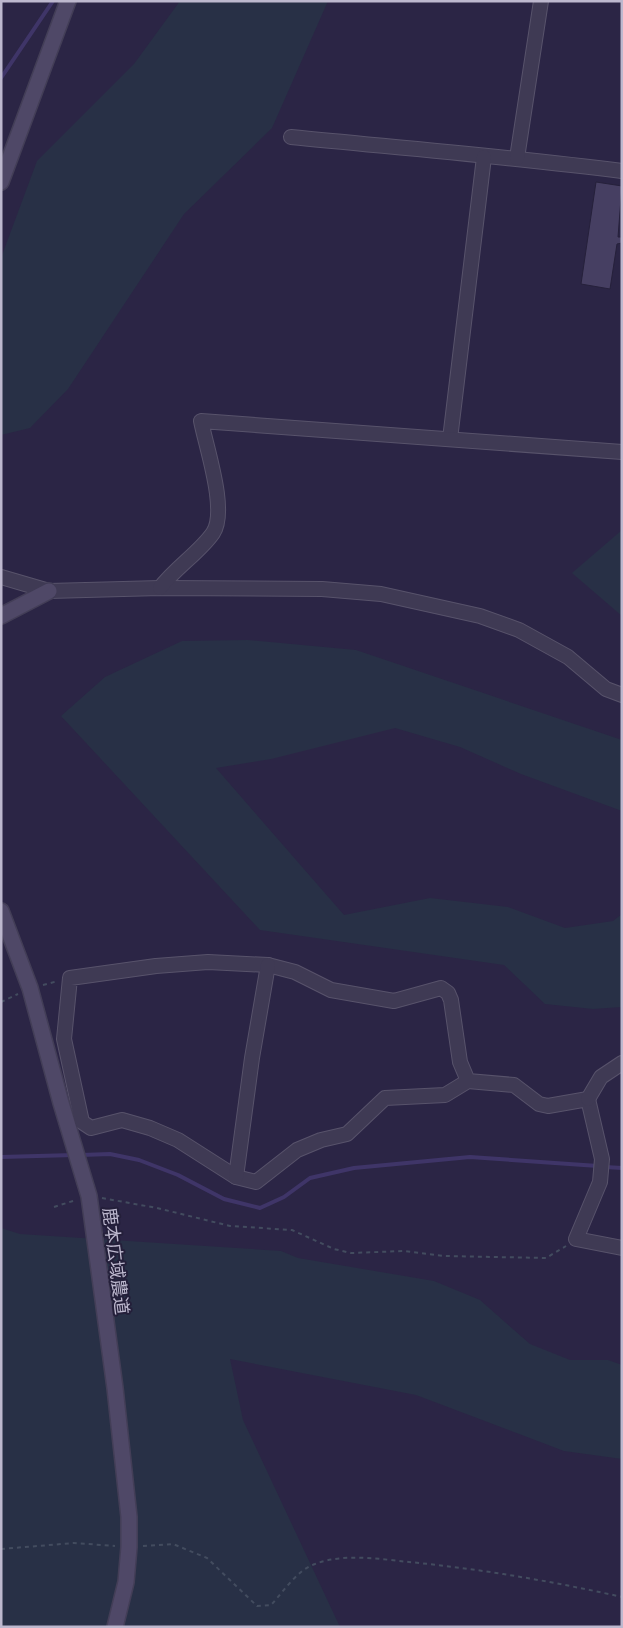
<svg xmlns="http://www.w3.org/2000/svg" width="623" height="1628" font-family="Roboto,'Noto Sans JP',sans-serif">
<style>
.green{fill:#283046}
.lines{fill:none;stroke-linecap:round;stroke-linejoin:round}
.stream{stroke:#3f3568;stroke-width:4}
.building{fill:#463f62;stroke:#26213b}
.street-casing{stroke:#58536b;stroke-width:16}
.secondary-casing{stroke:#433e57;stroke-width:18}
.path{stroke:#434c5f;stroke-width:2;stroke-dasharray:4 4;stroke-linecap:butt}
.street{stroke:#3f3a54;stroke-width:14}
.secondary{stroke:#4f4867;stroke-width:15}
.labels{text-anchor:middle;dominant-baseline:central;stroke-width:4;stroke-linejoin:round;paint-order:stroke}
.street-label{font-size:18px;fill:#bdb8ce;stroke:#241f3a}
</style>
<rect width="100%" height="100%" fill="#2b2545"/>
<g class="green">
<polygon points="180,1 328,1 272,128 184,214 68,389 30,428 1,435 1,258 37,161 134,64"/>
<polygon points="622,530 622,616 572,573"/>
<polygon points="248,640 356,650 622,740 622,811 521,774 460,747 395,728 271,759 216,768 344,915 430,898 508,907 565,928 613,921 622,914 622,1007 593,1009 545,1004 504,965 260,930 61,716 105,677 182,641"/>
<polygon points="1,1228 20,1234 281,1251 298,1258 434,1281 480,1300 530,1344 570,1360 608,1360 622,1365 622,1459 564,1451 416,1395 230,1359 243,1420 340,1627 1,1627"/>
</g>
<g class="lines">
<g class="stream">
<polyline points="1,78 53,1"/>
<polyline points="81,1155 110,1154 139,1160 178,1175 224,1199 260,1208 284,1197 310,1178 354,1168 470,1157 598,1166"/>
<polyline points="1,1157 74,1155"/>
<polyline points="605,1167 622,1168"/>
</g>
</g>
<polygon class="building" points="596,182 622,186 618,237 622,237 622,243 617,244 610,289 581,284"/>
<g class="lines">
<defs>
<g id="street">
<path d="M291,137C402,148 512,157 622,171"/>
<polyline points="517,158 541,1"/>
<polyline points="450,439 484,157"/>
<polyline points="1,577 49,591 160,588 322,589 381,594 480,616 519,630 568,657 606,689 622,695"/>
<path d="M160,588C175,568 200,552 213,533C228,511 206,447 201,421L622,452"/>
<polyline points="468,1081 460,1062 451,1000 448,993 441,988 394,1001 331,990 295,972 268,965 208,962 156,966 70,978 64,1039 82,1122 91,1128 122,1120 150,1128 178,1140 236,1177 256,1182 297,1150 321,1140 347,1134 385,1098 445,1095 468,1081 514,1085 539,1104 548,1106 588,1099 602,1159 600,1182 576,1239 622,1248"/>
<polyline points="588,1099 601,1077 622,1063"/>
<polyline points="236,1177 252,1058 268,965"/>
</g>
<g id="secondary">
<polyline points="1,182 68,1"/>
<polyline points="1,616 49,591"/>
<polyline points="1,911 30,988 61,1103 89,1196 115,1388 129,1517 129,1547 126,1582 115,1627"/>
</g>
</defs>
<use href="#street" class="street-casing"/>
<use href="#secondary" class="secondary-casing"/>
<g class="path">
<polyline points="43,985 58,981"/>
<polyline points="1,1002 18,994"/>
<polyline points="102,1198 157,1208 230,1226 292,1230 334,1249 351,1253 404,1251 444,1256 546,1258 566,1246"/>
<polyline points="54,1207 76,1200"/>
<path d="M143,1546L173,1544L207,1558L257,1606L271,1605C284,1591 297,1570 315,1564C343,1553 380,1559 409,1562C481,1569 551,1581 622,1597"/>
<polyline points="1,1549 74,1543 115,1546"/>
</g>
<use href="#street" class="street"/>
<use href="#secondary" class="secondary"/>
</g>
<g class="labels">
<g class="street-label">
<text transform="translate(116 1261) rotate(83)">鹿本広域農道</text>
</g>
</g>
<rect width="623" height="1628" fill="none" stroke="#bdb8ce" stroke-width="5"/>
</svg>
